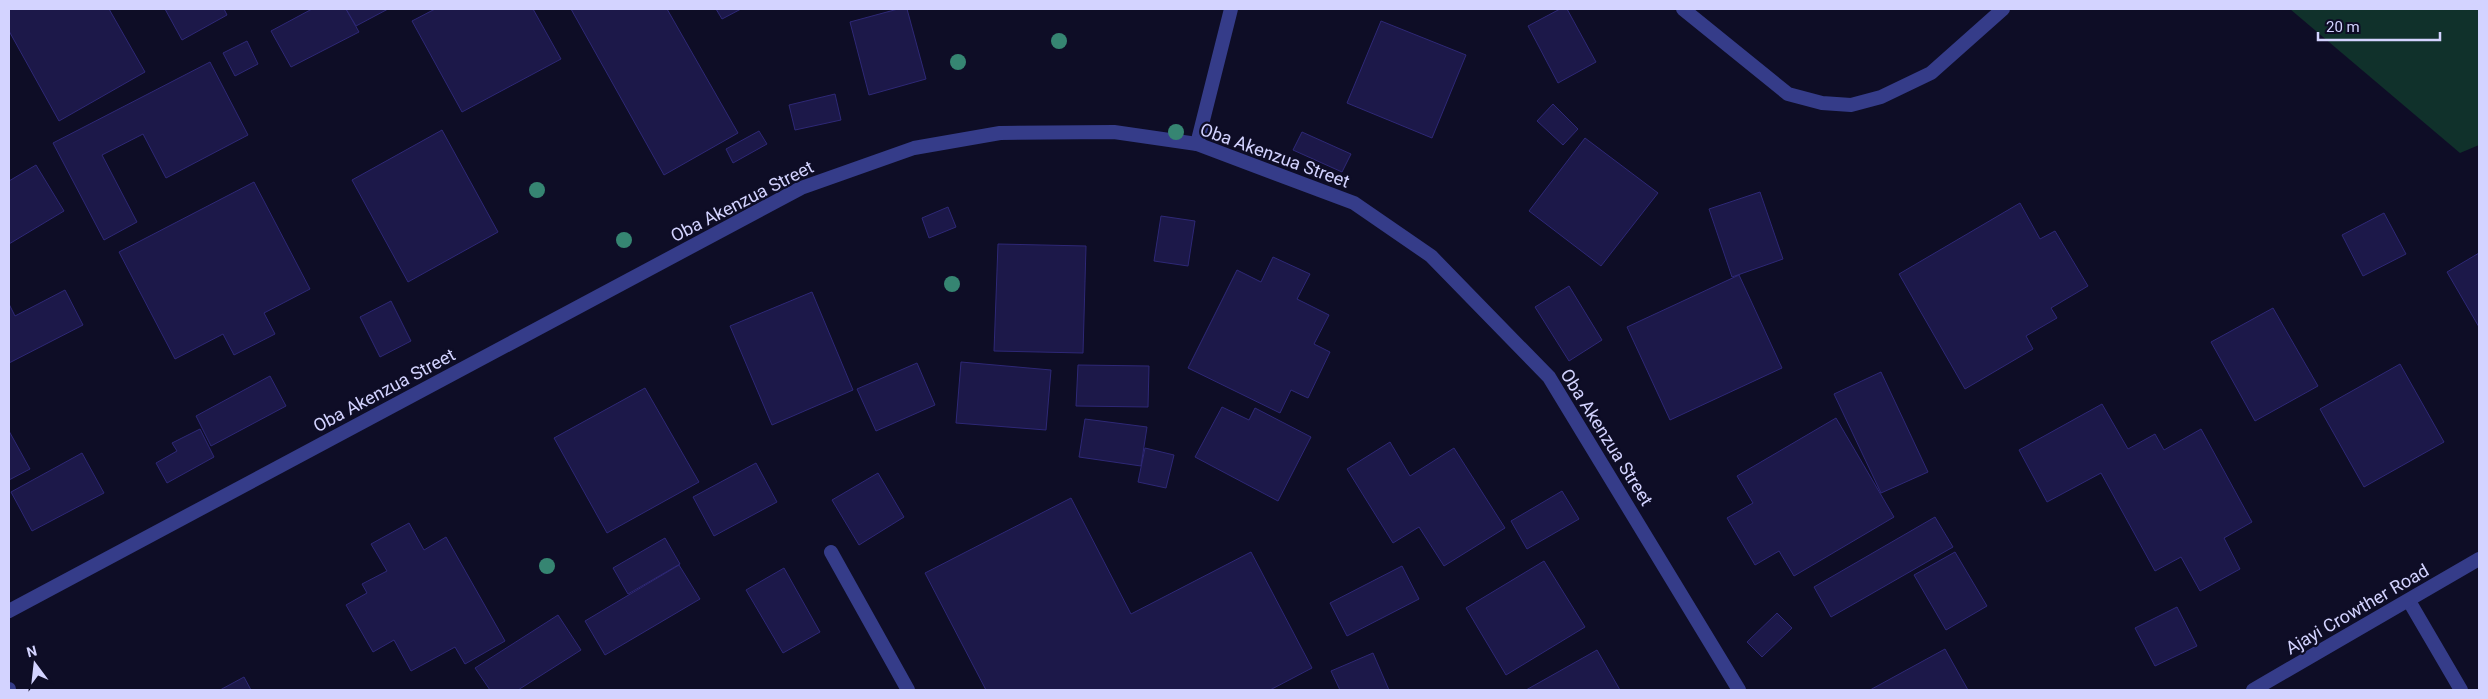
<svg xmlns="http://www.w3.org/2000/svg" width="2488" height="699" font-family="Roboto,sans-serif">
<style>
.green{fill:#10312b}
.building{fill:#1c1849;stroke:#2e2876}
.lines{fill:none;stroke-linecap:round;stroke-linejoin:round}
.minor{stroke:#353c89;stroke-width:14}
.tree{fill:#368572}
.labels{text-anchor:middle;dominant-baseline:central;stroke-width:4.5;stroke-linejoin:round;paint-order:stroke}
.street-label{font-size:18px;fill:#d3d3ff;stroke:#0e0d26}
</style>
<rect width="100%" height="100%" fill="#0e0d26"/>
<polygon class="green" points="2290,9 2479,9 2479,145 2460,153"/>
<g class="building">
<polygon points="9,9 109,9 145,72 59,121 9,31"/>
<polygon points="165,9 224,9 227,15 182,40"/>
<polygon points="312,9 346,9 359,32 291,67 271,31"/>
<polygon points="346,9 388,9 356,26"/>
<polygon points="435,9 533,9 561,59 462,112 412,21"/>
<polygon points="571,9 667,9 738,133 664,175"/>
<polygon points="716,9 741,9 722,19"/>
<polygon points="898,9 907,9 926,79 869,95 850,22"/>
<polygon points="1560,9 1567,9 1596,62 1558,83 1528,26"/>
<polygon points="1381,21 1466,55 1432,138 1347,103"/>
<polygon points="247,41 258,64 235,76 223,53"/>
<polygon points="210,62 248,135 166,178 143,134 102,155 137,222 104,240 53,143"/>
<polygon points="835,94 841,120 795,130 789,105"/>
<polygon points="1553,104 1578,129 1563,145 1537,121"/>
<polygon points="442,130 498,232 408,282 352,180"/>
<polygon points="759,131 767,144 733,163 726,149"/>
<polygon points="1302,132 1351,154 1342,172 1293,150"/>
<polygon points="1585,138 1658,193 1601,266 1529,211"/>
<polygon points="36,165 64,211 9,244 9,181"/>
<polygon points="254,182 310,289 264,313 275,334 234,355 223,334 175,359 119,252"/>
<polygon points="1760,192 1783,259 1732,277 1709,209"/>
<polygon points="2020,203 2040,239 2055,231 2088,286 2051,308 2057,318 2026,336 2033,349 1965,389 1899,274"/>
<polygon points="948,207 956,227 929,238 922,218"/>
<polygon points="2384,213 2406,254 2363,276 2342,235"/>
<polygon points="1161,216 1195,221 1188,266 1154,261"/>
<polygon points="998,244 1086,246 1083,353 994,351"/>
<polygon points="2479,253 2479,327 2447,272"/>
<polygon points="1273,257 1310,274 1297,299 1329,315 1314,344 1330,352 1308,398 1291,390 1280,413 1188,368 1237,270 1261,282"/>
<polygon points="1739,275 1782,368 1670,420 1627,327"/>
<polygon points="1569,286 1602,340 1569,361 1535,307"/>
<polygon points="65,290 83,325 9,363 9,304 15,316"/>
<polygon points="812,292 853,390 772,425 730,326"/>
<polygon points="391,301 411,341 380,357 360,317"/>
<polygon points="2273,308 2318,386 2255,421 2211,342"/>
<polygon points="961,362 1051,370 1046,430 956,423"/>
<polygon points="917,363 935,405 876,431 857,389"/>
<polygon points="2400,364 2444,442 2364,487 2320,409"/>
<polygon points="1078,365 1149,366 1148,407 1076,406"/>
<polygon points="1881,372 1928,472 1881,493 1834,394"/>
<polygon points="270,376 286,406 211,446 196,416"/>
<polygon points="645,388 699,482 607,533 554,438"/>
<polygon points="2102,404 2128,449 2155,434 2164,450 2201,429 2252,522 2224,538 2240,569 2200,591 2181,557 2155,571 2101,473 2047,502 2019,450"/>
<polygon points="1222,407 1249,420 1255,408 1311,437 1278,501 1195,457"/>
<polygon points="1836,418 1894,517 1794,576 1779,551 1755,565 1727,518 1753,503 1737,476"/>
<polygon points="1085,419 1147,427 1141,466 1079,457"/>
<polygon points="200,429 214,457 167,483 156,463 177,451 172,443"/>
<polygon points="9,431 30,469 9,480"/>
<polygon points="1390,442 1410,476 1454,448 1505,528 1444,566 1419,527 1393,543 1347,469"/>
<polygon points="1145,448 1174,455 1166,488 1138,482"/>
<polygon points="82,453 104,493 32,531 11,492"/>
<polygon points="756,463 777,502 714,536 693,497"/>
<polygon points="878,473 904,517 859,545 832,500"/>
<polygon points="1562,491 1579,519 1527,549 1511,521"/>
<polygon points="1071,498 1131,614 1251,552 1312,668 1270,690 986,690 925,573"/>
<polygon points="1935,517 1953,547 1831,617 1814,587"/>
<polygon points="409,523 424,550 446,537 505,641 465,664 455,647 411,671 394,640 373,652 346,605 367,593 362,584 387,571 371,544"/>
<polygon points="665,538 680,564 628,594 613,568"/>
<polygon points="1955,552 1987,606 1946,630 1914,575"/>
<polygon points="1544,561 1585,627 1506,675 1466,608"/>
<polygon points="679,565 700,599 605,655 585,621"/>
<polygon points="1402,566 1419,599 1347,636 1330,603"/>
<polygon points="784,568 820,632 783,653 746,590"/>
<polygon points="2177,607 2197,646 2155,666 2135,628"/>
<polygon points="1777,613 1792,628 1762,657 1747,642"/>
<polygon points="558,615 581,650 518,690 490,690 475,668"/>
<polygon points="1945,649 1968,690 1870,690"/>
<polygon points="1597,650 1620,690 1526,690"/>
<polygon points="1373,653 1389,690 1340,690 1331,671"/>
<polygon points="244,677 251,690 220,690"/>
</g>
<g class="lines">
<g class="minor">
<polyline points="1683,9 1788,94 1822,103 1851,105 1881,97 1931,73 2003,9"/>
<polyline points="1197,144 1231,9"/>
<polyline points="831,552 908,690"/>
<polyline points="2409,601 2461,690"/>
<polyline points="9,611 801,188 914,148 1000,133 1114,132 1197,144 1354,203 1431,256 1549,377 1739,690"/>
<polyline points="9,689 9,690"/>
<polyline points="2253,690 2479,559"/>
</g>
</g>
<g class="tree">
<circle cx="1059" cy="41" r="8"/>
<circle cx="958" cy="62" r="8"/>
<circle cx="1176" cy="132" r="8"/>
<circle cx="537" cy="190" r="8"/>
<circle cx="624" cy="240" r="8"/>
<circle cx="952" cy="284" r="8"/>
<circle cx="547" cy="566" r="8"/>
</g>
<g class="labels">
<g class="street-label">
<text transform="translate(1275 155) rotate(20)">Oba Akenzua Street</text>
<text transform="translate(742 201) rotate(-27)">Oba Akenzua Street</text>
<text transform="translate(384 390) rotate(-28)">Oba Akenzua Street</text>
<text transform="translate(1607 437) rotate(58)">Oba Akenzua Street</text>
<text transform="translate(2357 609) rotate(-30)">Ajayi Crowther Road</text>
</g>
</g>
<rect width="2488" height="699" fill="none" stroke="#d3d3ff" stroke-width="20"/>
<g transform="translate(35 664) rotate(345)" stroke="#0e0d26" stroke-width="4" paint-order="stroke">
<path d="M0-4L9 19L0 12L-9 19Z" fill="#d3d3ff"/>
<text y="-8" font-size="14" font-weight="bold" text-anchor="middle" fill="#d3d3ff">N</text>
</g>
<path d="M2318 32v8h122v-8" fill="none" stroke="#d3d3ff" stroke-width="2.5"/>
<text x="2326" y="32" font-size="15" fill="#d3d3ff" stroke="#0e0d26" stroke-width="4" paint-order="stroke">20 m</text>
</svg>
